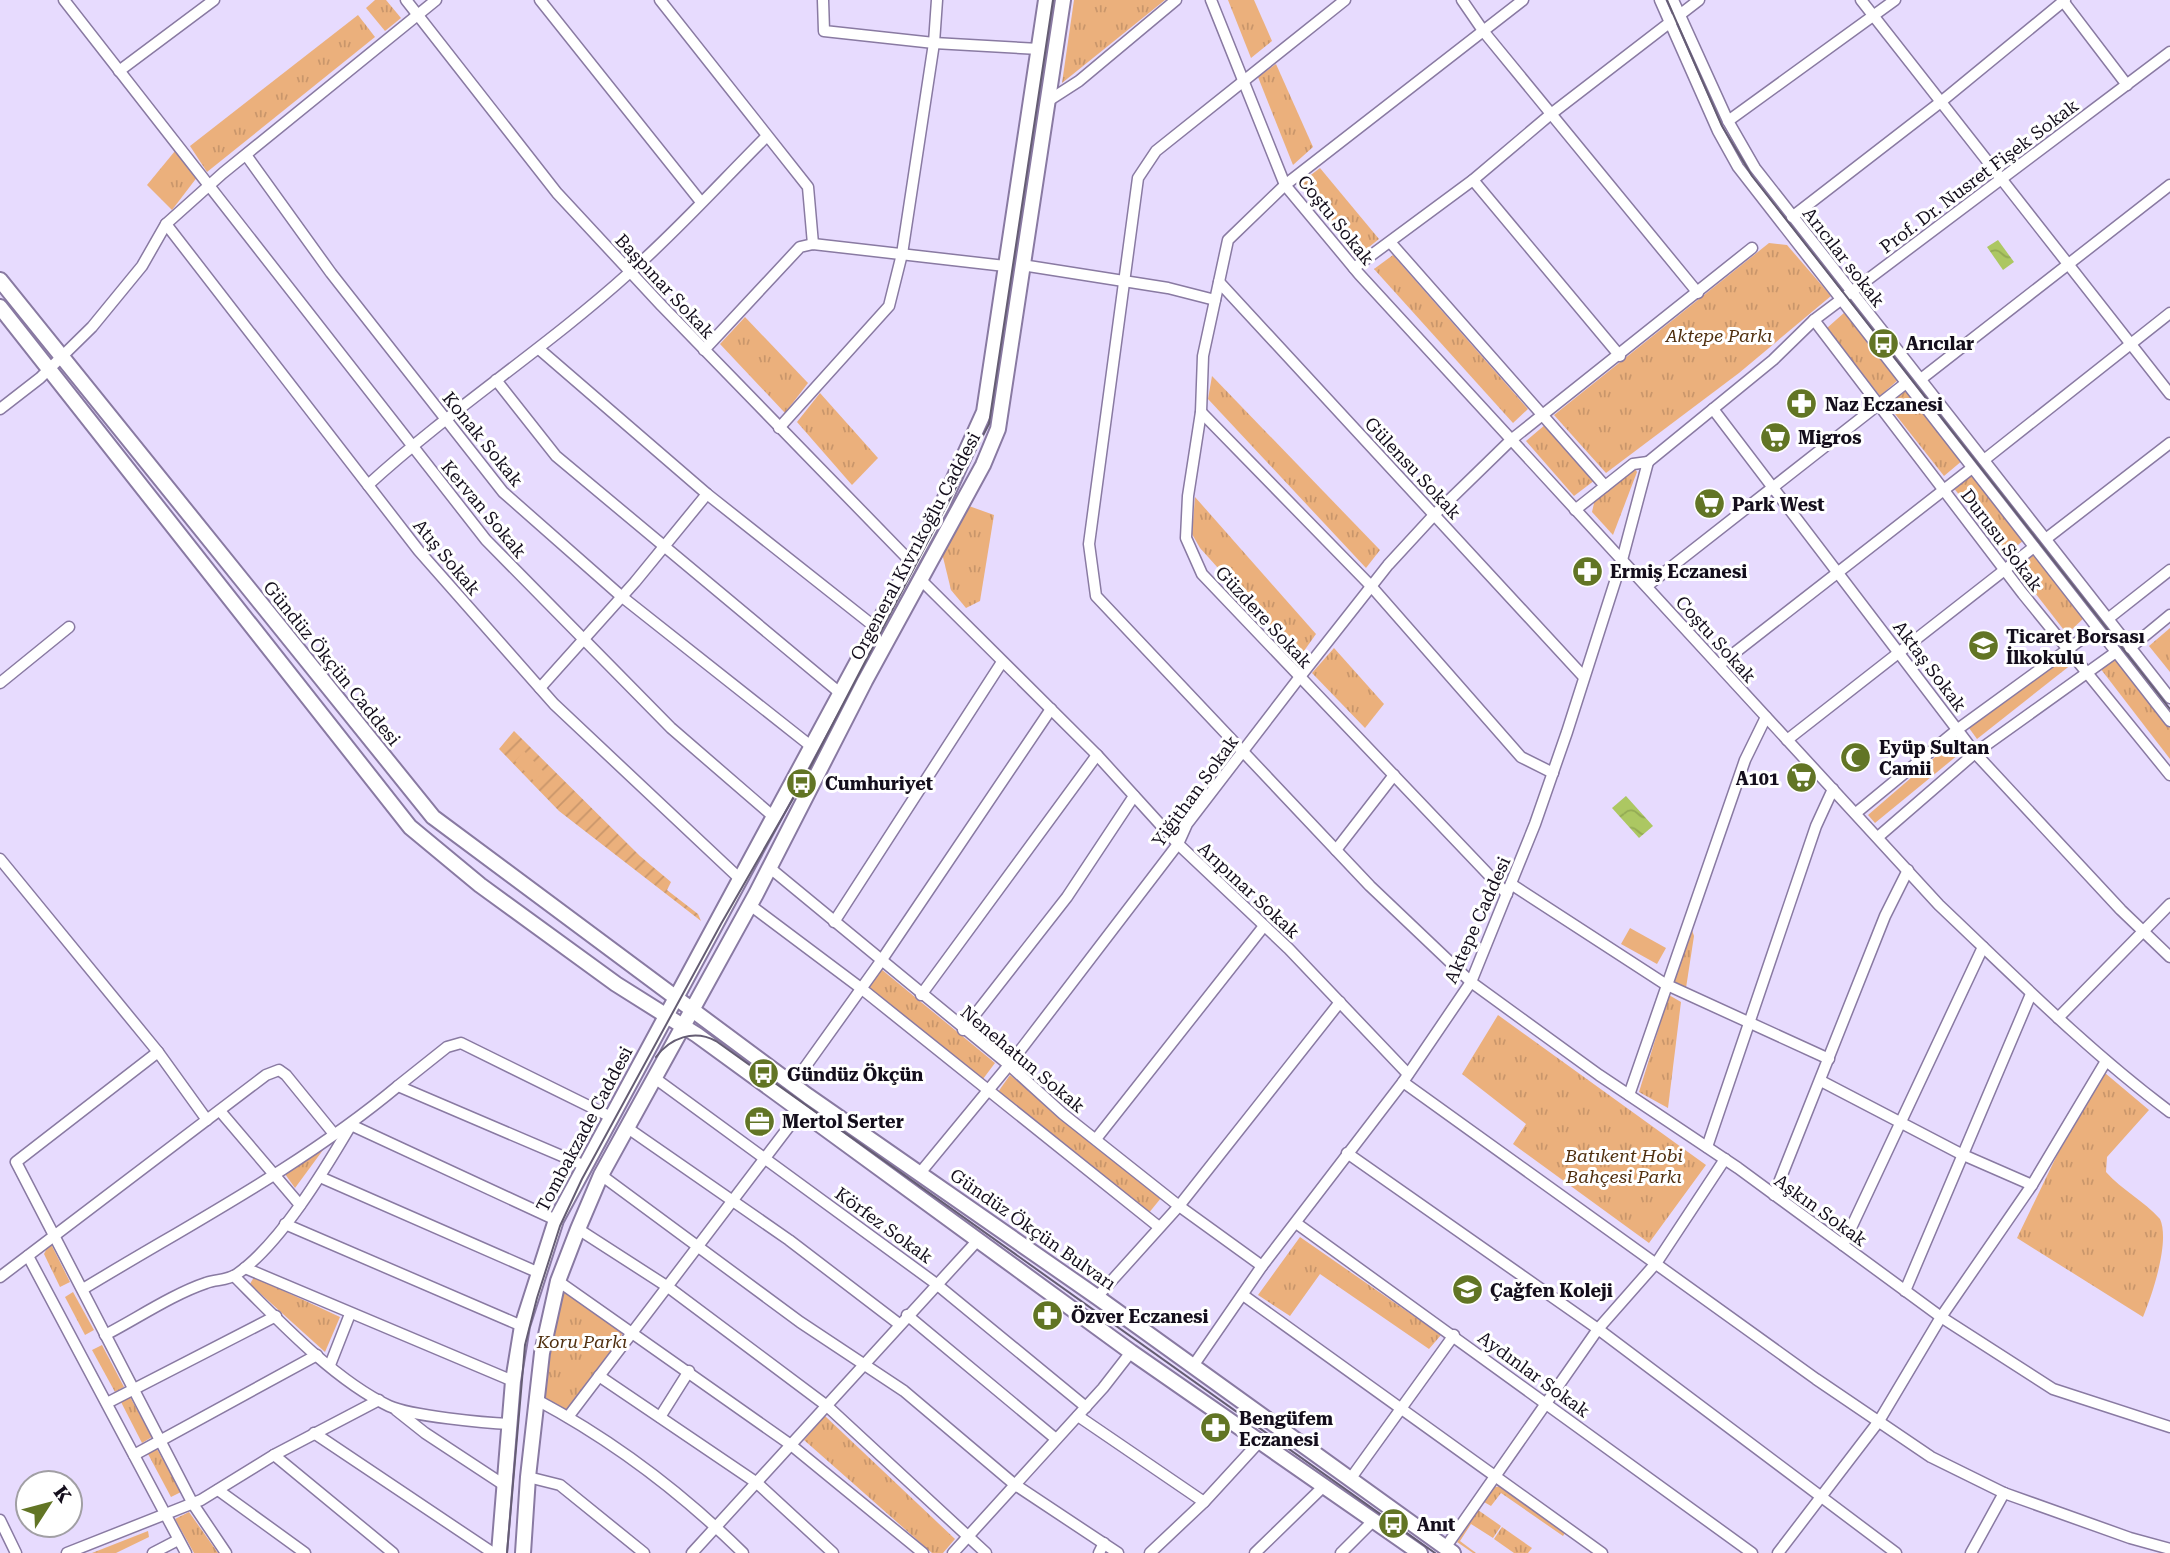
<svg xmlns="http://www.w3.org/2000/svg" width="2170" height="1553" font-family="'Roboto Serif',serif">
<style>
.grass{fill:url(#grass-tufts)}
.garden{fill:url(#garden-furrows)}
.pitch{fill:#ebb07c}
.water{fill:url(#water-waves)}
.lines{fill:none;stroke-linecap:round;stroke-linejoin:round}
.street-casing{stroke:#897aa2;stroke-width:13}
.secondary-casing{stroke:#897aa2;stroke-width:18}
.street{stroke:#fff;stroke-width:10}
.secondary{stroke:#fff;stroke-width:14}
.tram{stroke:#655d73;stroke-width:2}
.labels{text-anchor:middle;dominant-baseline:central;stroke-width:6;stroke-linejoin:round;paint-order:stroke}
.street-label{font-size:18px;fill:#140e1c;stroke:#fff}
.park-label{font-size:18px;font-style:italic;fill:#4f2f0f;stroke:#fff}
.poi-label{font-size:18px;font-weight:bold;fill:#140e1c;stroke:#fff;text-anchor:start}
</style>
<defs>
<pattern id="grass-tufts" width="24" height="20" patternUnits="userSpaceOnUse" patternTransform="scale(1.75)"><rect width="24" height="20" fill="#ebb07c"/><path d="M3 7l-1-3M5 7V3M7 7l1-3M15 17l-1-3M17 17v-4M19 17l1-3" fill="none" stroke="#c9966b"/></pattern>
<pattern id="garden-furrows" width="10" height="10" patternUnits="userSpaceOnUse" patternTransform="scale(1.75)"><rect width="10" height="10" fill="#ebb07c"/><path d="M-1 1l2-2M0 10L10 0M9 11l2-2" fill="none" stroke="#c9966b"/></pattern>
<pattern id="water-waves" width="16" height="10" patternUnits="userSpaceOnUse" patternTransform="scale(1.75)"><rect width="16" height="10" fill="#acc762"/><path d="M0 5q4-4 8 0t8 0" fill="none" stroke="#93aa54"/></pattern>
</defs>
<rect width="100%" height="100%" fill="#e7dbfe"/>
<g class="grass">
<polygon points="375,0 386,0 401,18 385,31 366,8"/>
<polygon points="1074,0 1165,0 1062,83"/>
<polygon points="1228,0 1254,0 1272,41 1251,58"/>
<polygon points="358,15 375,37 207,172 190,146"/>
<polygon points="1276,64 1313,147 1293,165 1258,77"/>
<polygon points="175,151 198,176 172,210 147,185"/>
<polygon points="1320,168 1379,239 1359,255 1299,184"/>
<polygon points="1769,243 1787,245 1831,296 1739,373 1606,473 1554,415"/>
<polygon points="1393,255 1528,409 1513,423 1374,269"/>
<polygon points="1845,312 1898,380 1880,396 1827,328"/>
<polygon points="745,317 808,383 785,413 720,344"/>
<polygon points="1212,376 1380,550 1366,568 1208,399"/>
<polygon points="1908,389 1963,460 1944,476 1888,405"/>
<polygon points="820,393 878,458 852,485 797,422"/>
<polygon points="1546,424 1595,480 1574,496 1526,441"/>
<polygon points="1634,467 1637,472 1613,535 1592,512 1595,499"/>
<polygon points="1971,473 2024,540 2006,555 1953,487"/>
<polygon points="1195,497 1316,634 1299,658 1200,548 1192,534"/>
<polygon points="969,506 994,515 980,601 966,608 951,590 942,553"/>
<polygon points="2034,551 2086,616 2067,634 2014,566"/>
<polygon points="2170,628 2170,672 2149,646"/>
<polygon points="1334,648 1384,704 1365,728 1312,673"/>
<polygon points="2065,653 2072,664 1977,739 1969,728"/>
<polygon points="2116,655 2170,725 2170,759 2100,668"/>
<polygon points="1956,739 1964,750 1875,823 1868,815"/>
<polygon points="1691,927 1694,936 1686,988 1675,984 1674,977"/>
<polygon points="881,969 995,1063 983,1079 867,986"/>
<polygon points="1669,995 1681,1002 1668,1108 1639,1092"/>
<polygon points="1498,1015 1706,1165 1649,1243 1513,1144 1526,1124 1462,1074"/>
<path d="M2105,1073L2149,1110L2107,1157L2106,1172C2122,1190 2144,1201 2160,1219C2170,1241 2153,1293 2143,1317L2017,1238L2057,1155Z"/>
<polygon points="1010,1075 1161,1198 1148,1214 998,1092"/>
<polygon points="320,1147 323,1150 295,1188 285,1174"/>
<polygon points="1300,1237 1441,1335 1429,1349 1320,1274 1290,1316 1258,1295"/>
<polygon points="50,1242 70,1282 60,1287 44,1254"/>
<polygon points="254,1277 340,1317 325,1352 250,1284"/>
<polygon points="562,1291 625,1330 570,1412 541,1396"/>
<polygon points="73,1292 94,1330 85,1335 65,1297"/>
<polygon points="102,1345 124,1387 115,1392 92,1350"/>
<polygon points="129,1395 152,1437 142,1443 120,1400"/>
<polygon points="825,1416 955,1539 943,1553 932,1553 804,1440"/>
<polygon points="157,1449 181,1492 171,1497 148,1454"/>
<polygon points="1502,1486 1565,1533 1563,1536 1501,1493 1491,1506 1484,1502 1495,1487"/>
<polygon points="1478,1510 1501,1526 1493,1538 1471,1524 1460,1541 1476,1553 1473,1553 1457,1542"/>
<polygon points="189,1512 218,1553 194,1553 175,1519"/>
<polygon points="1502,1527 1532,1548 1528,1553 1514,1553 1494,1539"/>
<polygon points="148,1531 149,1537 116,1553 92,1553"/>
</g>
<polygon class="garden" points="514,731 640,856 671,882 667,890 698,914 701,921 559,811 499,749"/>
<g class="pitch">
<polygon points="524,751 544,772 534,781 515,761"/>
<polygon points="1630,928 1666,948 1657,964 1621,944"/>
</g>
<g class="water">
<polygon points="1998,240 2014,262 2003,270 1987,247"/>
<polygon points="1626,796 1653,826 1639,838 1612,808"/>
</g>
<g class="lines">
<defs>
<g id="street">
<polyline points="64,0 486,540 671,728 775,818"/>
<polyline points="406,0 557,193 662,306 910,561"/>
<polyline points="540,0 701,202"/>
<polyline points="660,0 808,187 813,244"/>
<polyline points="823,0 824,31 934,43 1039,49"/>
<path d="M1211,0L1285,185L1359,274L1939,905C2014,976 2087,1050 2170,1112"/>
<polyline points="1345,0 1156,151 1138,178 1089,544 1096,596 1370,886 1471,982 1599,1075 1738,1168 1941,1317 2053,1389 2170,1427"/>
<polyline points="1462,0 1484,32 1698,293"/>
<polyline points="1660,0 1718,131 1738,167 2170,721"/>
<polyline points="1673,0 1728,121 1755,168 2170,698"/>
<polyline points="1861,0 2170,394"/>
<polyline points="2063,1 2127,85"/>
<polyline points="119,71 214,0"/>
<polyline points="1048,101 1079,81 1176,0"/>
<polyline points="1728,121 1895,0"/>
<polyline points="246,155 331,273 503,492 621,596 812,747"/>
<polyline points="1473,180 1620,356"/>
<polyline points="1792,217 1942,101 2065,0"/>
<polyline points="166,224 419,551 554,704 739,878"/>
<polyline points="1390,242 1605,486"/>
<polyline points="1022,265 1168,288 1215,300"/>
<polyline points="1354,268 1473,180 1551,114 1699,0"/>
<polyline points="1219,282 1583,676"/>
<polyline points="1814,320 2023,594 2170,775"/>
<polyline points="539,349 707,494 875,627"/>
<polyline points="704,350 800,247 813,244 1005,266"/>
<polyline points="1921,379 2170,185"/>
<polyline points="496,380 556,456 840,693"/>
<polyline points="0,409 40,378 92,327 142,266 166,224 223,173 436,0"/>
<polyline points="1713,409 1975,753 2121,910 2170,957"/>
<polyline points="1201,412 1371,586 1521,757 1553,773"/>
<polyline points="779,428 889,306 902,254 934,43 937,0"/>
<polyline points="1984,460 2170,313"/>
<polyline points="1648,462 1773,360 1814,320 2170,52"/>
<path d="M368,485C451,409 546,348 629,273C677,231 721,182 766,137"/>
<polyline points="1575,510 1633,464 1648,462"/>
<polyline points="2047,538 2170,443"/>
<polyline points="921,580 1097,755 1178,844 1289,949 1408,1074"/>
<polyline points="1647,586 1906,383"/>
<polyline points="2109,618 2170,570"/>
<polyline points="2130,648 2170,615"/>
<polyline points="1719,665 1972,468"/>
<polyline points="0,683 69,627"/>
<polyline points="540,688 635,582 707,494"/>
<polyline points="1787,740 2034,547"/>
<polyline points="1856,813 1958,729 2097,628"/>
<polyline points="1878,837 1975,753 2116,652"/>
<polyline points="1336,850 1394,775"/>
<polyline points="0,859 158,1052 207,1120"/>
<polyline points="770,868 1009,1065 1063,1114 1179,1206 1262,1266"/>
<polyline points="1511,884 1665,984 1829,1059"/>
<polyline points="1507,894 1202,574 1186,538 1188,496 1201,412 1203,356 1228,240 1285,185 1523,0"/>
<polyline points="750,905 862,989 1159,1227"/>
<polyline points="834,922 1002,662"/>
<polyline points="921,995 1097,755"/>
<polyline points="2058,1018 2170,904"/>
<polyline points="963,1030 1067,897 1134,796"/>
<polyline points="158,1052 16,1162 193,1504 226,1553"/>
<polyline points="656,1079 935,1283 1086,1407"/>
<polyline points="1821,1081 1961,1154 2032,1185"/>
<polyline points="1403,1082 1816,1379 1931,1457 2004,1493 2130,1538 2170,1549"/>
<polyline points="793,1084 881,961 1051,709"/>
<polyline points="398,1086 447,1047 461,1043 609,1116"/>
<polyline points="1629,1095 1745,760 1766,717"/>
<polyline points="220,1111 300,1205"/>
<polyline points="351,1125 556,1220"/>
<polyline points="629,1129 789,1240 899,1324"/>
<polyline points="1096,1139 1264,926"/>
<polyline points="1707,1147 1816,826 1833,789"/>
<polyline points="1347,1153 1598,1329 1896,1553"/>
<polyline points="920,1173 1009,1065 1178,844 1187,824 1299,678 1388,565 1435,514 1511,440 1752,248"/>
<polyline points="601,1175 800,1322 904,1391 1014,1484 1118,1553"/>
<polyline points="320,1177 537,1272"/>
<polyline points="1774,1195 1885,916 1908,870"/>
<polyline points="1296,1223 1752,1553"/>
<polyline points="285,1224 522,1326"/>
<polyline points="578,1229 668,1287 827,1406 986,1553"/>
<polyline points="1843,1245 1983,947"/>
<polyline points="28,1256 186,1553"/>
<polyline points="245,1268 513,1381"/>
<path d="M234,1276C277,1319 334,1380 389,1406C411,1416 485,1423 511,1424"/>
<polyline points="0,1277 266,1075 279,1070 286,1075 334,1134"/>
<polyline points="558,1281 791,1445 923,1553"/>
<path d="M83,1289C190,1224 302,1166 398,1086L583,1165"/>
<polyline points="1905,1291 2031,994"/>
<polyline points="1243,1295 1602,1553"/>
<polyline points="1097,1297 1179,1206 1340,1002"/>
<polyline points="907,1315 1056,1439"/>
<path d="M105,1335C136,1319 173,1294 206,1283C216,1279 227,1281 237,1274C280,1244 324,1171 351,1125"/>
<polyline points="330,1365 350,1314"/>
<polyline points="1193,1366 1262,1266 1403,1082 1471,982 1535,824 1567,732 1622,560 1648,462"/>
<polyline points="599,1376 757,1483 833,1553"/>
<path d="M537,1400C612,1440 682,1493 743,1553"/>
<polyline points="107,1403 276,1316"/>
<polyline points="396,1410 425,1433 504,1485"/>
<polyline points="1078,1416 1204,1502"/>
<polyline points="568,1417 800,1112"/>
<polyline points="660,1417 689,1371"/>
<polyline points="314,1433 493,1553"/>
<polyline points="134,1455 317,1355"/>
<polyline points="274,1455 393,1553"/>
<polyline points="528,1477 560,1485 644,1553"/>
<polyline points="1351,1478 1454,1335"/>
<polyline points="218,1490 305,1553"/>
<polyline points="0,1520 16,1553"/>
<polyline points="1445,1548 1598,1329 1657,1262 1725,1159"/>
<polyline points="67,1553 201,1500 274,1455 379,1400"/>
<polyline points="153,1553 178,1540"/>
<polyline points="692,1553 978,1240"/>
<polyline points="953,1553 1103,1388 1131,1352"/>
<polyline points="1099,1553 1104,1543"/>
<polyline points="1150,1553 1204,1502 1260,1441"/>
<polyline points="1255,1553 1325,1485"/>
<polyline points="1341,1553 1374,1520"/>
<polyline points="1778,1553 1879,1421 1941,1317 2032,1185 2106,1061"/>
<polyline points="1971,1553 2004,1493"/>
</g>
<g id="secondary">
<polyline points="0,280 433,817 808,1096 1097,1297 1453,1553"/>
<polyline points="0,307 410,827 480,885 616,984 697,1035 1131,1352 1420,1553"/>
<polyline points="499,1553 513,1381 522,1326 556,1220 942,505 984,412 1046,0"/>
<polyline points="523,1553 528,1477 542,1353 558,1281 578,1229 601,1175 756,894 865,681 983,465 998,429 1063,0"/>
</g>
</defs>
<use href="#street" class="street-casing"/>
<use href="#secondary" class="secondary-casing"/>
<use href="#street" class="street"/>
<use href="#secondary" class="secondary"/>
<g class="tram">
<polyline points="1667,0 1722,126 1752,176 2170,709"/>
<path d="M656,1057C670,1038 694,1029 716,1041L1435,1553"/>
<polyline points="507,1553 525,1345 537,1298 560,1226 582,1179 721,924 802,783 989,424 1053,0"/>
</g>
</g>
<defs>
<symbol id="bus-disc" viewBox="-11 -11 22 22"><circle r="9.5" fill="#627525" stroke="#fff"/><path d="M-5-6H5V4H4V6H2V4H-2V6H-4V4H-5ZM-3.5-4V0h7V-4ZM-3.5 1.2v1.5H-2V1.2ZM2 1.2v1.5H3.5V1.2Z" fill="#fff"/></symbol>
<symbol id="pharmacy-disc" viewBox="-11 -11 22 22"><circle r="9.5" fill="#627525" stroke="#fff"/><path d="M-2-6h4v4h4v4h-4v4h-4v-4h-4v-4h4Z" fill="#fff"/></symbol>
<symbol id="supermarket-disc" viewBox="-11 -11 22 22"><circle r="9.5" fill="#627525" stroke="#fff"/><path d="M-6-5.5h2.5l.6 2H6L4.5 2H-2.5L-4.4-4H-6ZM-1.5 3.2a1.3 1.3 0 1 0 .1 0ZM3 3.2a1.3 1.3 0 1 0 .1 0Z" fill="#fff"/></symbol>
<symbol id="school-disc" viewBox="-11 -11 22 22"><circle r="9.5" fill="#627525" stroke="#fff"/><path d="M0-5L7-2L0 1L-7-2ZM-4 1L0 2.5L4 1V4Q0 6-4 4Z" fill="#fff"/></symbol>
<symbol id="mosque-disc" viewBox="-11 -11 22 22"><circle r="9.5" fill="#627525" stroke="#fff"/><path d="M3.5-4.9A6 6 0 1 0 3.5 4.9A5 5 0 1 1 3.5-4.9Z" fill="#fff"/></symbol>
<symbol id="office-disc" viewBox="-11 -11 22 22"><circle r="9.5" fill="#627525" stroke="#fff"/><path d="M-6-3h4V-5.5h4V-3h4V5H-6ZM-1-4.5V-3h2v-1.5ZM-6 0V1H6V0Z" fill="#fff"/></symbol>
</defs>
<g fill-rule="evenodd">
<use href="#bus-disc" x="1866" y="326" width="35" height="35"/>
<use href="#pharmacy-disc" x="1784" y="386" width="35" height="35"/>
<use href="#supermarket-disc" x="1758" y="420" width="35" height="35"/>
<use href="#supermarket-disc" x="1692" y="486" width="35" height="35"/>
<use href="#pharmacy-disc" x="1570" y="554" width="35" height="35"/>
<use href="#school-disc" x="1966" y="628" width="35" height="35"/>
<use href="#mosque-disc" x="1838" y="740" width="35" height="35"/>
<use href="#supermarket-disc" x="1784" y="760" width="35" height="35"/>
<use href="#bus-disc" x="784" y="766" width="35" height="35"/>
<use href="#bus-disc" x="746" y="1056" width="35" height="35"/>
<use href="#office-disc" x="742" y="1104" width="35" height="35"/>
<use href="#school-disc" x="1450" y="1272" width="35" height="35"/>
<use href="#pharmacy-disc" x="1030" y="1298" width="35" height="35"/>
<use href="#pharmacy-disc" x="1198" y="1410" width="35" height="35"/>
<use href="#bus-disc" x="1376" y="1506" width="35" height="35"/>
</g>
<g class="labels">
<g class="street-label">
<text transform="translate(1979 176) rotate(-37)">Prof. Dr. Nusret Fişek Sokak</text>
<text transform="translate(1336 220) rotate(51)">Coştu Sokak</text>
<text transform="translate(1844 257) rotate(52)">Arıcılar sokak</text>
<text transform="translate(665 286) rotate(47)">Başpınar Sokak</text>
<text transform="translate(483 439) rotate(51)">Konak Sokak</text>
<text transform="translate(1413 468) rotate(47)">Gülensu Sokak</text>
<text transform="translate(484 509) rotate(50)">Kervan Sokak</text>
<text transform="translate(2002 540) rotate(53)">Durusu Sokak</text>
<text transform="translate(915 546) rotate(-62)">Orgeneral Kıvrıkoğlu Caddesi</text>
<text transform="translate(447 557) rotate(50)">Atış Sokak</text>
<text transform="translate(1264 617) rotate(47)">Güzdere Sokak</text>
<text transform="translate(1716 639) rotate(48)">Coştu Sokak</text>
<text transform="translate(332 663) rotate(51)">Gündüz Ökçün Caddesi</text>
<text transform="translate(1930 666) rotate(53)">Aktaş Sokak</text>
<text transform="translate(1195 791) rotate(-54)">Yiğithan Sokak</text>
<text transform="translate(1249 890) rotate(43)">Arıpınar Sokak</text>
<text transform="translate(1477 920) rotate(-66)">Aktepe Caddesi</text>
<text transform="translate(1023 1059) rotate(40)">Nenehatun Sokak</text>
<text transform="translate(584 1129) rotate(-62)">Tombakzade Caddesi</text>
<text transform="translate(1821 1210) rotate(36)">Aşkın Sokak</text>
<text transform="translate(884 1225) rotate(36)">Körfez Sokak</text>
<text transform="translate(1033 1229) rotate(35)">Gündüz Ökçün Bulvarı</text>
<text transform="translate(1534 1374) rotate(36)">Aydınlar Sokak</text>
</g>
<g class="park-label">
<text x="1719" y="335">Aktepe Parkı</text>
<text x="1624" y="1155">Batıkent Hobi<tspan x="1624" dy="21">Bahçesi Parkı</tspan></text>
<text x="582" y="1341">Koru Parkı</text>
</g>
<g class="poi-label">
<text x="1906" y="343">Arıcılar</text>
<text x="1825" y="404">Naz Eczanesi</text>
<text x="1798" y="437">Migros</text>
<text x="1732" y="504">Park West</text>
<text x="1610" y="571">Ermiş Eczanesi</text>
<text x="2006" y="636">Ticaret Borsası<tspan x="2006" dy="21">İlkokulu</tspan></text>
<text x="1879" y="747">Eyüp Sultan<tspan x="1879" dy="21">Camii</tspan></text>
<text x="1779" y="778" text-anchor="end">A101</text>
<text x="825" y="783">Cumhuriyet</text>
<text x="787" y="1074">Gündüz Ökçün</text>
<text x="782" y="1121">Mertol Serter</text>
<text x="1490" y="1290">Çağfen Koleji</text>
<text x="1071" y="1316">Özver Eczanesi</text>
<text x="1239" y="1418">Bengüfem<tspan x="1239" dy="21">Eczanesi</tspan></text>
<text x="1417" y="1524">Anıt</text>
</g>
</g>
<g transform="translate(49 1504) rotate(54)"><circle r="33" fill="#ffffff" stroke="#a19fa4" stroke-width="2"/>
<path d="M0-5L12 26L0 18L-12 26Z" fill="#627525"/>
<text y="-10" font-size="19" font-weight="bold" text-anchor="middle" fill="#140e1c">K</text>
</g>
</svg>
